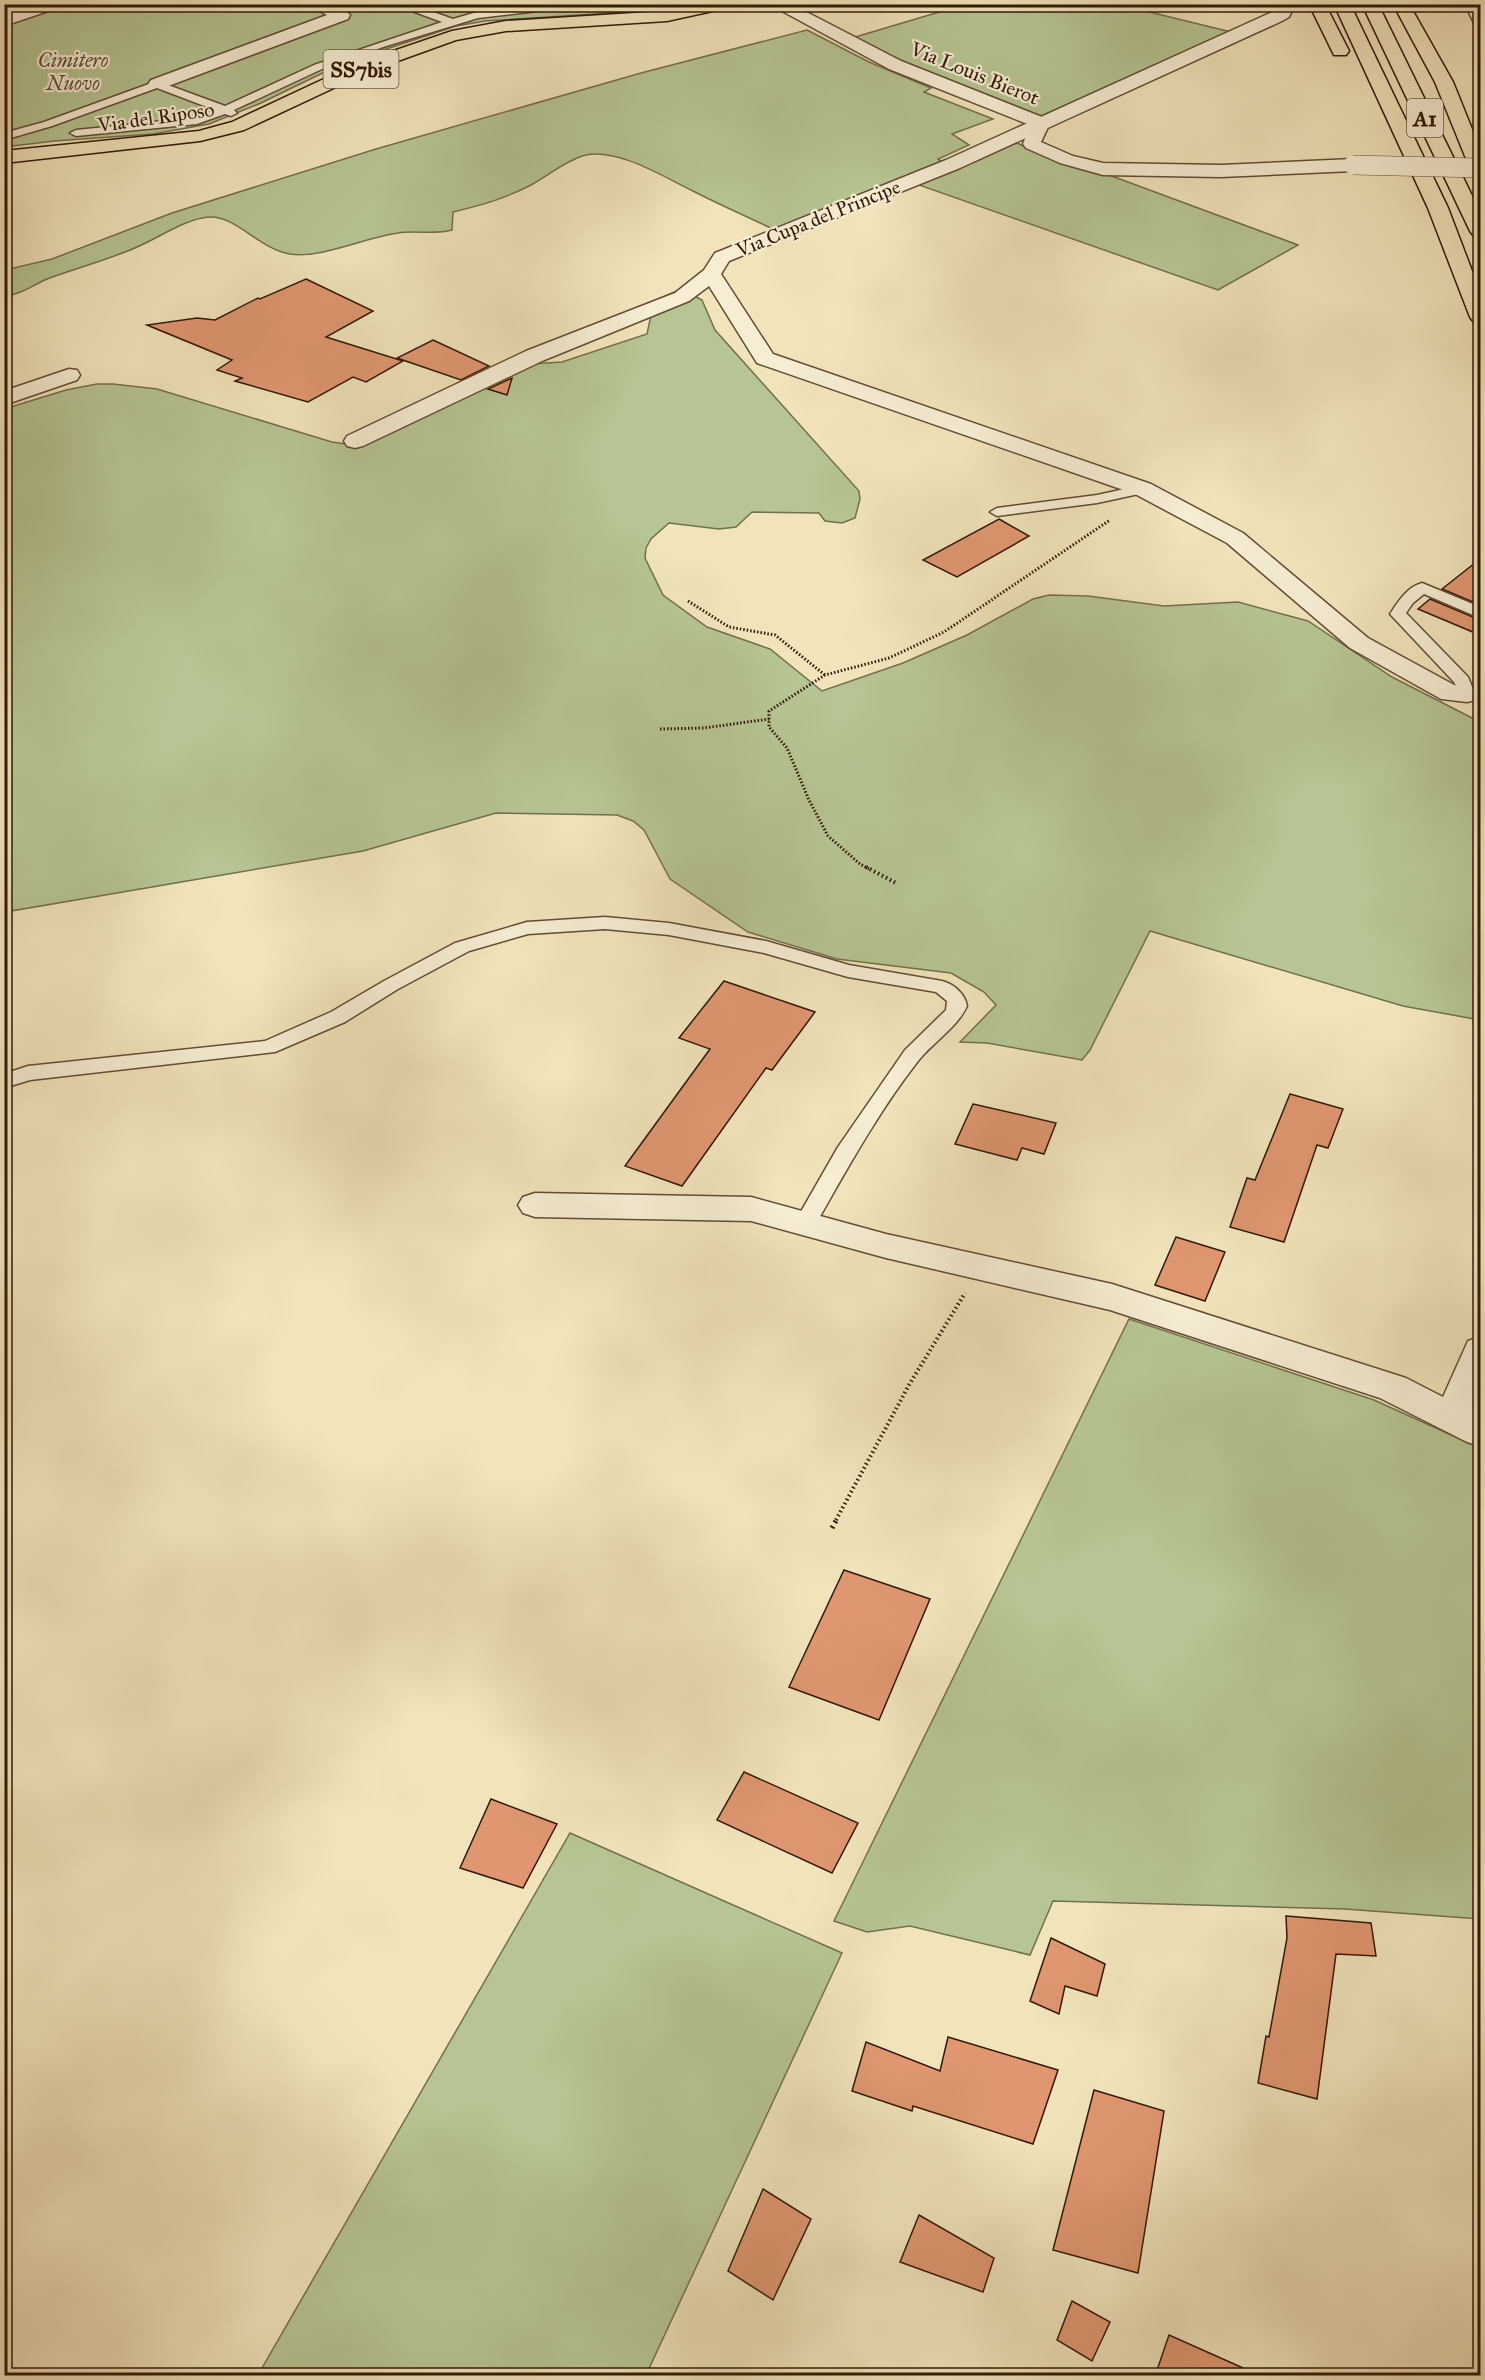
<svg xmlns="http://www.w3.org/2000/svg" width="1485" height="2380" font-family="'IM FELL Great Primer',serif">
<style>
.green{fill:#b6c593;stroke:#746f4d;stroke-width:1.5}
.building{fill:#e09771;stroke:#321907;stroke-width:1.5}
.lines{fill:none;stroke-linecap:round;stroke-linejoin:round}
.service-casing{stroke:#624c34;stroke-width:3}
.minor-casing{stroke:#624c34;stroke-width:3}
.tertiary-casing{stroke:#624c34;stroke-width:3}
.primary-casing{stroke:#321907;stroke-width:3}
.motorway-casing{stroke:#321907;stroke-width:3}
.path-far2{stroke:#321907;stroke-width:3;stroke-dasharray:1.5 2;stroke-linecap:butt}
.path-far1{stroke:#321907;stroke-width:4;stroke-dasharray:1.5 3;stroke-linecap:butt}
.path{stroke:#321907;stroke-width:5;stroke-dasharray:2 4;stroke-linecap:butt}
.service{fill:#f6edd3;fill-rule:evenodd}
.minor{fill:#f6edd3;fill-rule:evenodd}
.tertiary{fill:#f6edd3;fill-rule:evenodd}
.primary{fill:#f1e4bb;fill-rule:evenodd}
.motorway{fill:#f1e4bb;fill-rule:evenodd}
.tertiary-bridge-casing{stroke:#624c34;stroke-width:20;stroke-linecap:butt}
.tertiary-bridge{stroke:#f6edd3;stroke-width:19}
.labels{text-anchor:middle;dominant-baseline:central;stroke-width:4.5;stroke-linejoin:round;paint-order:stroke}
.far-park-label{font-size:20px;font-style:italic;fill:#5a4d31;stroke:#f6edd3}
.far-street-label{font-size:20px;fill:#321907;stroke:#f6edd3}
.shield{fill:#f6edd3;stroke:#6d5944;stroke-width:1.5}
.shield-label{font-size:22px;font-weight:bold;fill:#321907}
</style>
<rect width="100%" height="100%" fill="#f1e4bb"/>
<filter id="stains"><feTurbulence type="fractalNoise" baseFrequency=".00333" numOctaves="4"/><feColorMatrix values="0 0 0 0 .2 0 0 0 0 .09 0 0 0 0 .02 0 0 0 .5 -.17"/></filter>
<radialGradient id="worn" r=".72"><stop offset=".6" stop-color="#630" stop-opacity="0"/><stop offset="1" stop-color="#630" stop-opacity=".3"/></radialGradient>
<g class="green">
<polygon points="966,4 1121,5 1235,33 1046,119 907,63 852,38"/>
<polygon points="4,5 689,5 644,11 485,21 456,26 341,64 261,103 209,124 153,134 54,141 5,147"/>
<path d="M807,30L869,62L931,88L924,92L993,119L952,134L969,145L938,159L946,164L775,230C748,217 720,205 693,191C664,177 615,146 582,156C562,163 548,176 531,185C504,199 482,205 453,212L452,230C434,235 416,230 398,233C367,237 320,259 290,254C261,250 235,215 209,217C184,219 159,238 137,247C108,260 76,268 47,279C33,285 20,295 5,296V270L52,259L172,213L376,149L641,73Z"/>
<path d="M1017,143C1044,156 1071,167 1101,172L1298,245L1218,290L919,185L1009,144Z"/>
<polygon points="681,289 702,300 715,330 859,491 860,499 855,518 842,523 825,521 819,513 752,512 736,527 719,529 669,523 651,539 646,548 645,558 663,595 707,627 770,649 822,691 903,663 967,635 1033,599 1049,595 1088,596 1164,606 1238,602 1308,621 1392,677 1480,722 1480,1020 1403,1006 1150,931 1090,1050 1082,1060 987,1043 960,1042 996,1005 984,992 951,973 837,959 748,932 670,879 644,830 633,821 617,815 496,813 363,851 5,912 4,409 66,390 97,384 113,384 157,389 332,442 360,446 498,366 562,362 647,334 654,301"/>
<polygon points="1129,1319 1374,1400 1480,1448 1480,1919 1345,1909 1053,1901 1030,1955 910,1926 867,1932 834,1921"/>
<polygon points="570,1833 842,1953 646,2375 258,2375"/>
</g>
<g class="building">
<polygon points="306,279 373,311 326,337 403,361 366,382 353,377 308,402 235,381 242,378 217,370 232,360 147,325 197,318 215,320 258,298 260,299"/>
<polygon points="433,340 489,366 461,380 397,358"/>
<polygon points="512,378 507,395 488,389"/>
<polygon points="999,519 1029,536 957,577 923,560"/>
<polygon points="1480,559 1480,605 1442,589"/>
<polygon points="1430,599 1480,620 1480,635 1418,609"/>
<polygon points="724,981 815,1012 772,1070 766,1068 682,1186 625,1166 710,1049 679,1038"/>
<polygon points="1290,1094 1343,1109 1328,1148 1317,1145 1284,1242 1230,1227 1247,1178 1255,1180"/>
<polygon points="973,1104 1056,1123 1044,1154 1022,1148 1017,1160 955,1144"/>
<polygon points="1176,1237 1225,1252 1205,1301 1155,1285"/>
<polygon points="844,1570 930,1599 879,1720 789,1687"/>
<polygon points="744,1772 858,1823 832,1873 717,1820"/>
<polygon points="491,1799 557,1824 523,1888 460,1868"/>
<polygon points="1286,1916 1371,1923 1376,1956 1336,1954 1317,2099 1258,2083 1266,2036 1269,2037 1287,1938"/>
<polygon points="1051,1938 1105,1964 1097,1996 1065,1986 1059,2014 1030,2001"/>
<polygon points="948,2037 1058,2070 1033,2144 913,2106 912,2111 852,2091 866,2042 940,2071"/>
<polygon points="1094,2090 1164,2111 1138,2273 1053,2250"/>
<polygon points="763,2189 811,2219 773,2300 728,2271"/>
<polygon points="919,2215 994,2258 983,2292 900,2262"/>
<polygon points="1072,2301 1110,2322 1092,2361 1057,2340"/>
<polygon points="1169,2335 1261,2376 1155,2376"/>
</g>
<g class="lines">
<defs>
<g id="service">
<polygon points="393,4 410,4 453,19 477,12 541,4 577,4 572,7 478,18 383,47 322,69 234,110 237,113 231,116 225,114 197,124 76,136 70,133 76,130 195,118 215,110 157,88 52,126 4,140 4,133 44,122 157,81 225,106 314,65 442,22"/>
<polygon points="1143,485 1148,486 1150,489 1148,492 1097,503 997,516 990,512 997,508 1097,495"/>
<path d="M1422,583L1480,607V618L1424,594L1413,603L1406,613L1468,677L1475,694L1473,698H1461L1454,682L1390,614C1398,602 1407,587 1422,583Z"/>
<path d="M605,917L669,923L766,941L849,965L942,981C954,984 965,994 967,1006C957,1028 933,1042 918,1061C878,1112 846,1171 814,1227L806,1230L798,1227L795,1222L838,1147L905,1050L946,1010L947,1001L936,992L848,977L764,953L669,935L605,929L528,934L469,951L398,989L345,1022L275,1052L30,1080L4,1088V1074L28,1066L265,1041L331,1012L384,981L455,943L527,922Z"/>
</g>
<g id="minor">
<polygon points="36,4 62,4 60,7 4,26 4,15"/>
<path d="M307,4C322,4 340,3 350,15L348,19L163,88H151L148,84L151,80L327,15Z"/>
<polygon points="1279,4 1295,4 1289,17 1282,21 960,168 729,261 721,274 773,354 1151,484 1243,533 1368,638 1456,686 1476,688 1480,694 1476,700 1467,702 1441,699 1350,648 1227,543 1135,494 757,363 709,286 689,301 542,361 363,446 355,448 347,446 344,441 347,436 526,351 675,293 704,270 715,253 946,160 1270,13 1276,10"/>
<polygon points="1465,4 1480,4 1480,24 1474,23"/>
<polygon points="69,369 77,370 80,375 77,380 4,405 4,391"/>
<polygon points="535,1193 751,1197 886,1234 1112,1284 1406,1378 1443,1397 1468,1341 1480,1337 1480,1394 1473,1412 1480,1416 1480,1446 1467,1442 1380,1398 1110,1310 886,1258 751,1221 535,1217 523,1213 518,1205 523,1197"/>
</g>
<polygon id="tertiary" points="769,4 791,4 901,61 1042,117 1049,125 1041,142 1073,156 1103,163 1221,165 1353,159 1360,161 1362,165 1360,169 1353,171 1221,177 1103,175 1060,163 1026,148 1023,144 1030,125 889,69"/>
<polygon id="primary" points="699,4 733,4 731,7 667,21 506,31 456,40 370,71 244,130 200,141 4,163 4,151 199,131 232,122 358,63 452,31 506,21 667,11"/>
<g id="motorway">
<polygon points="1309,4 1325,4 1349,51 1346,55 1334,55"/>
<polygon points="1334,4 1350,4 1448,208 1480,292 1480,323 1473,321 1470,317 1428,208"/>
<polygon points="1362,4 1378,4 1480,212 1480,237 1473,235 1470,231"/>
<polygon points="1393,4 1409,4 1453,82 1480,149 1480,176 1473,175 1471,171 1435,82"/>
</g>
</defs>
<use href="#service" class="service-casing"/>
<use href="#minor" class="minor-casing"/>
<use href="#tertiary" class="tertiary-casing"/>
<use href="#primary" class="primary-casing"/>
<use href="#motorway" class="motorway-casing"/>
<g class="path-far2">
<polyline points="688,601 729,627 775,635 825,675"/>
<polyline points="660,729 704,728 769,719"/>
<polyline points="869,869 860,864 828,836 809,800 787,748 769,727 769,711 825,675 889,658 944,632 1110,520"/>
</g>
<g class="path-far1">
<polyline points="866,867 896,883"/>
<polyline points="836,1520 909,1385 965,1293"/>
</g>
<polyline class="path" points="832,1528 837,1519"/>
<use href="#service" class="service"/>
<use href="#minor" class="minor"/>
<use href="#tertiary" class="tertiary"/>
<use href="#primary" class="primary"/>
<use href="#motorway" class="motorway"/>
<defs>
<polyline id="tertiary-bridge" points="1353,165 1480,168"/>
</defs>
<use href="#tertiary-bridge" class="tertiary-bridge-casing"/>
<use href="#tertiary-bridge" class="tertiary-bridge"/>
</g>
<g class="labels">
<g class="far-park-label">
<text x="73" y="60">Cimitero<tspan x="73" dy="23">Nuovo</tspan></text>
</g>
<g class="far-street-label">
<text transform="translate(975 73) rotate(22)">Via Louis Bierot</text>
<text transform="translate(156 117) rotate(-8)">Via del Riposo</text>
<text transform="translate(818 218) rotate(-22)">Via Cupa del Principe</text>
</g>
<g class="shield">
<rect x="323.5" y="50" width="75" height="38" rx="4.5"/>
<rect x="1407" y="99" width="36" height="38" rx="4.5"/>
</g>
<g class="shield-label">
<text x="361" y="69">SS7bis</text>
<text x="1425" y="118">A1</text>
</g>
</g>
<rect width="1485" height="2380" fill="none" stroke="#f1e4bb" stroke-width="24"/>
<rect x="6" y="6" width="1473" height="2368" fill="none" stroke="#321907" stroke-width="3"/>
<rect x="12" y="12" width="1461" height="2356" fill="none" stroke="#321907" stroke-width="1.5"/>
<rect width="100%" height="100%" filter="url(#stains)"/>
<rect width="100%" height="100%" fill="url(#worn)"/>
</svg>
